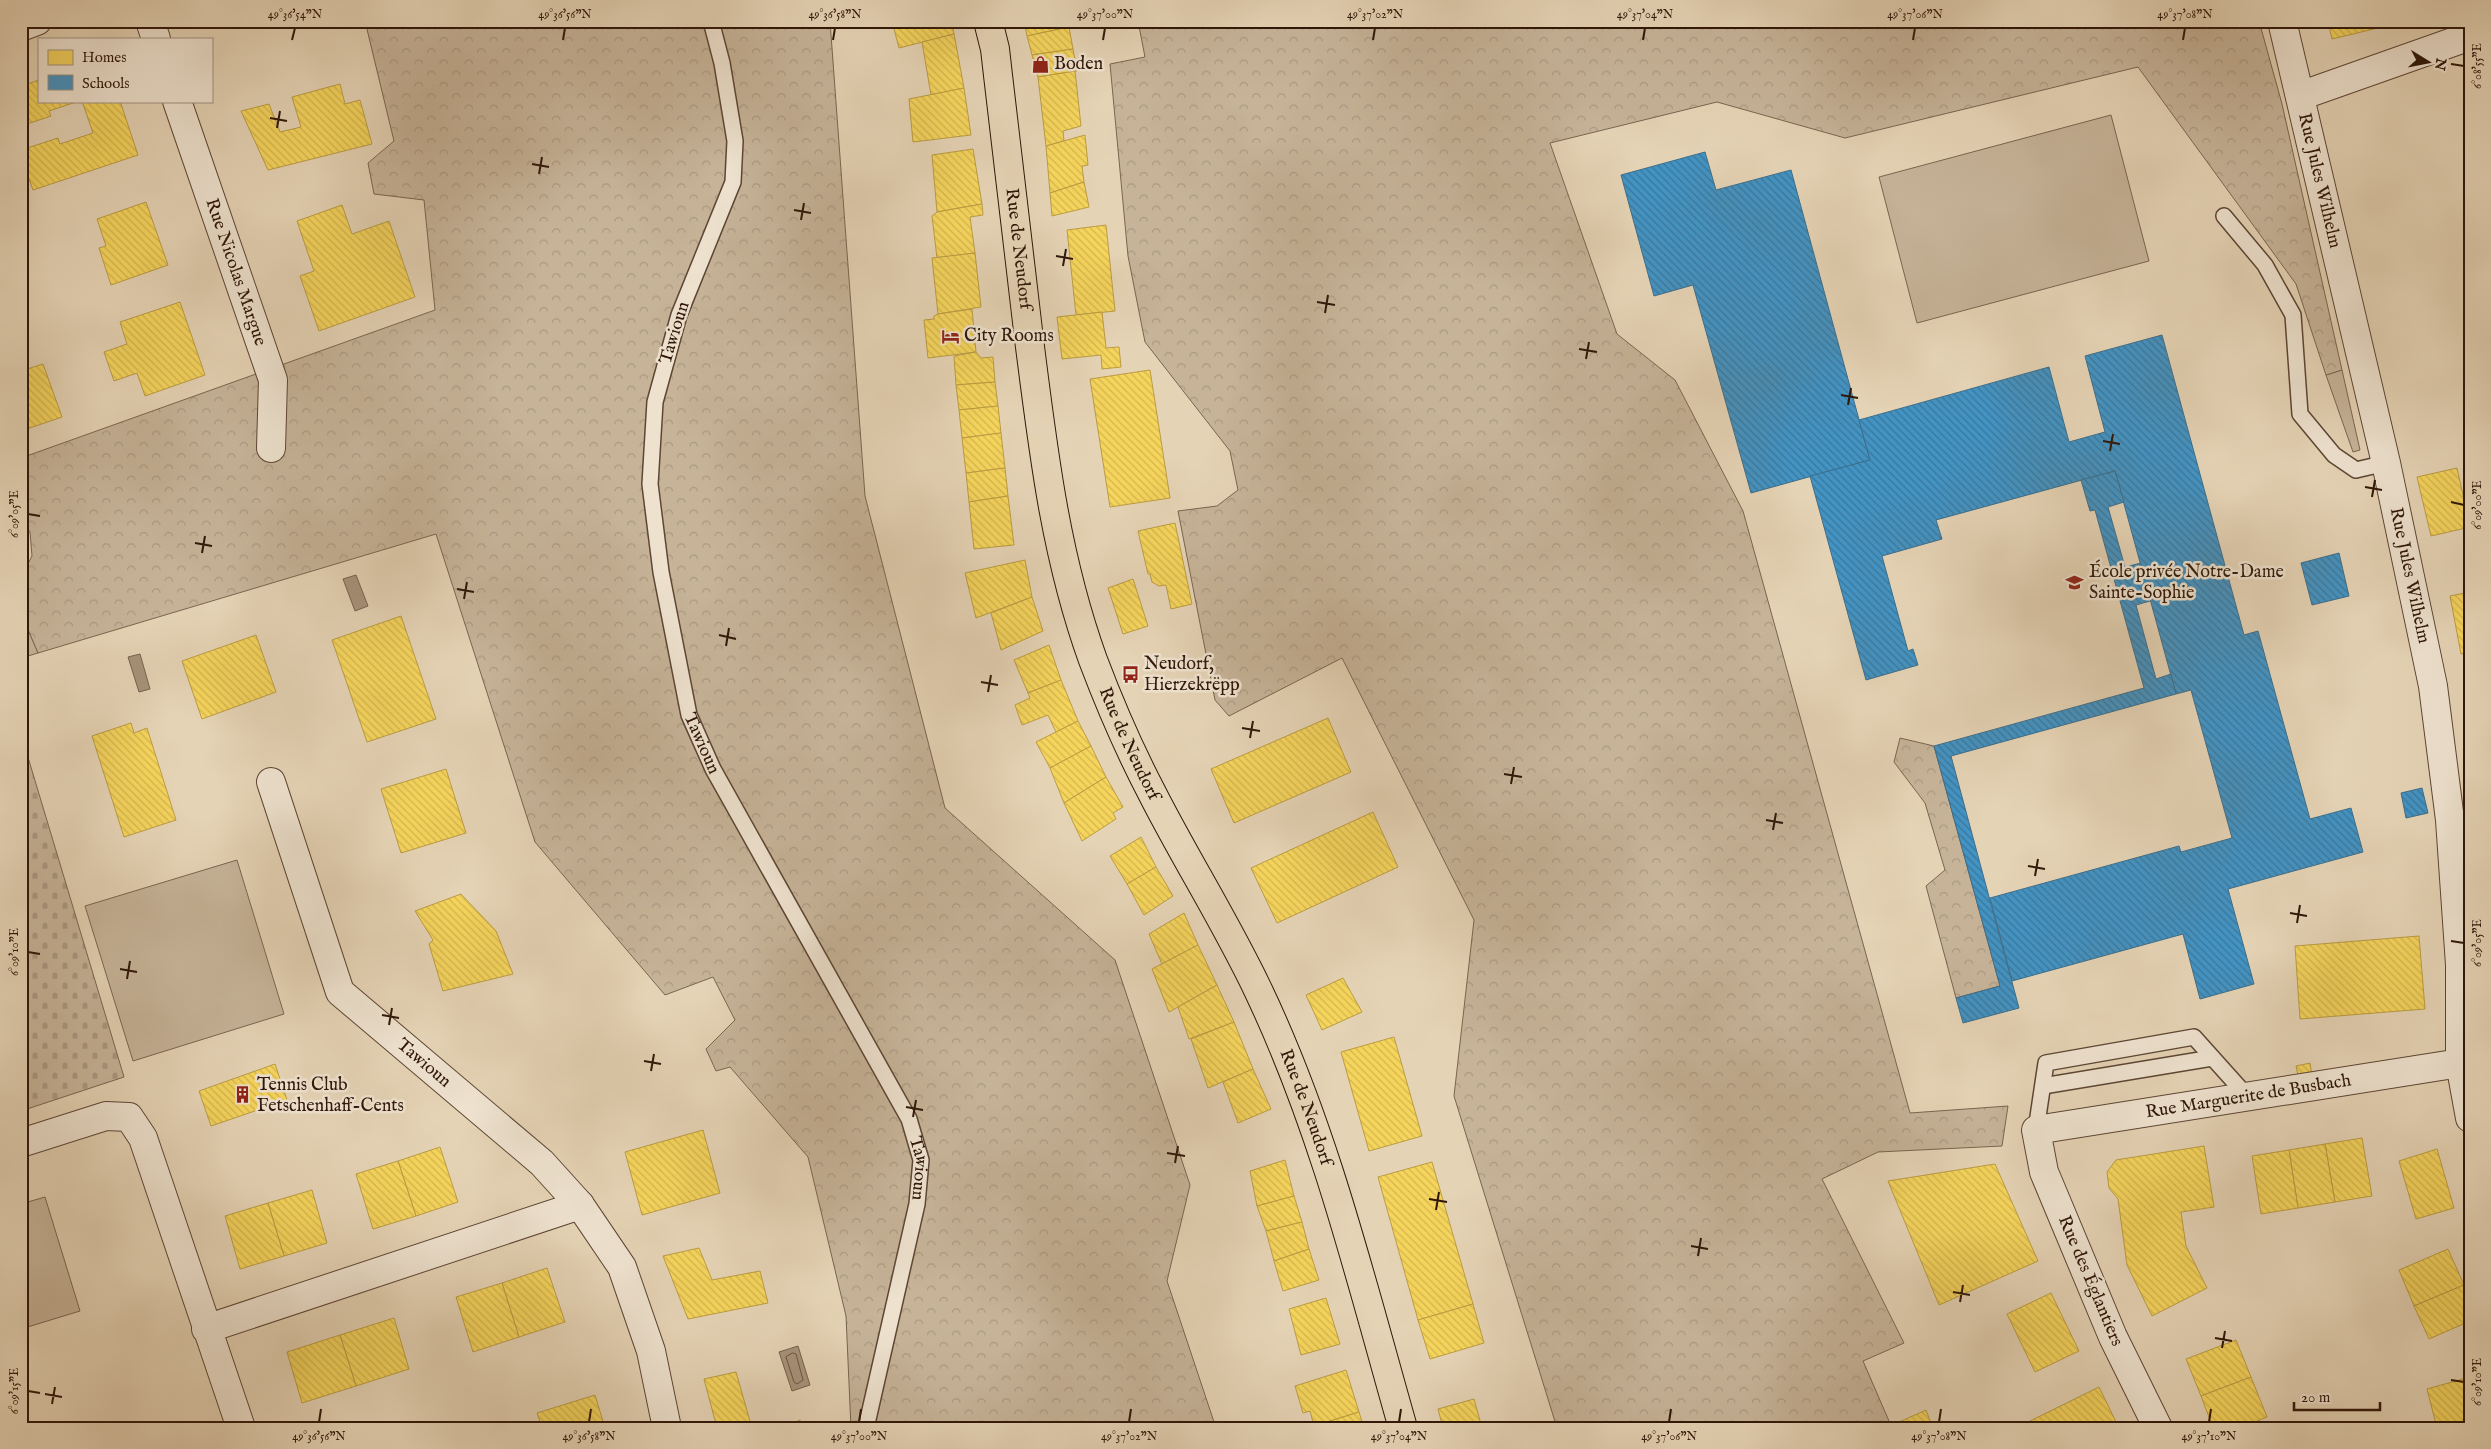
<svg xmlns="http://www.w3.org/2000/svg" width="2491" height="1449" font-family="'IM FELL English',serif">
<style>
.grass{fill:#c6b398;stroke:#7b6550}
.forest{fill:url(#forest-crowns);stroke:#7b6550}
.cemetery{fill:url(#cemetery-stones);stroke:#7b6550}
.water{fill:#a7937b;stroke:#77614d}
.homes{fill:url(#homes-back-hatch);stroke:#bb9c43}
.schools{fill:url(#schools-back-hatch);stroke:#3d6e8b}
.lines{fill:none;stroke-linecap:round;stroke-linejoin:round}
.shore{stroke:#6c5542;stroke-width:1}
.lane-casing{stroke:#5d4634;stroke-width:18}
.street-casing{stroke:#5d4634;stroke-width:30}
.primary-casing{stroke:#301709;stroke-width:30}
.lane{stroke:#eee2cf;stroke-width:15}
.street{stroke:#eee2cf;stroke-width:28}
.primary{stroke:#e5d3b5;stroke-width:28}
.ticks{fill:none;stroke:#301709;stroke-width:2}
.labels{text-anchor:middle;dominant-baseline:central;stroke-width:5;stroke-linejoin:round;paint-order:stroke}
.poi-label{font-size:18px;fill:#301709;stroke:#eee2cf;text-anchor:start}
.street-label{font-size:18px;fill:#301709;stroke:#eee2cf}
.neatline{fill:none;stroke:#301709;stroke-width:2}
.ticks-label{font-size:12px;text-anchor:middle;fill:#301709}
</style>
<defs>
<pattern id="forest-crowns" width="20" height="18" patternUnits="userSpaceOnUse" patternTransform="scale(1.25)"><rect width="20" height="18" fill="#c6b398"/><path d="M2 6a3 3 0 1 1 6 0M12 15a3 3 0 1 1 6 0" fill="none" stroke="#aa9982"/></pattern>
<pattern id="cemetery-stones" width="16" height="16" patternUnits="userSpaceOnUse" patternTransform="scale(1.25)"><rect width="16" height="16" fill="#c6b398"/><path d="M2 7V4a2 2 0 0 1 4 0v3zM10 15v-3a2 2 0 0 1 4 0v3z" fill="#aa9982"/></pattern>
<pattern id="homes-back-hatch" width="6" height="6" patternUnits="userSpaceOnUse" patternTransform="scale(1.25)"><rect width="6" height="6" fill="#f6d55c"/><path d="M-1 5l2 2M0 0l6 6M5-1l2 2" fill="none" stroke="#d3b64f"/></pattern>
<pattern id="schools-back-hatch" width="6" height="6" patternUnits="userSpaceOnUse" patternTransform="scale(1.25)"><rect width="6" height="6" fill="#4393c3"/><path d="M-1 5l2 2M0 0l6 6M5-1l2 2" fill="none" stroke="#38779d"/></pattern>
</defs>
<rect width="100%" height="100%" fill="#e5d3b5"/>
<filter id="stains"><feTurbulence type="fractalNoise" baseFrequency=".004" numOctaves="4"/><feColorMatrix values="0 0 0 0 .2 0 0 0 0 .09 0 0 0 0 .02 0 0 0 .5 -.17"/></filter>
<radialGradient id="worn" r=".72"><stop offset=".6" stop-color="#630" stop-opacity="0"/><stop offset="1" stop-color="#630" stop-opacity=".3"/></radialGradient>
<g class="grass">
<polygon points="2111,115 2149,261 1917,323 1879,177"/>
<polygon points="2342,370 2360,450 2353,452 2326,375"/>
<polygon points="21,613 38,653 21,658"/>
<polygon points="237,860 284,1014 133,1061 85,906"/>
<polygon points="45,1197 80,1311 21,1329 21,1204"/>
</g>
<g class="forest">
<polygon points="365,21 830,21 865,496 945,808 1115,960 1190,1185 1167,1281 1216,1428 851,1428 846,1316 808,1157 730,1067 716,1071 706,1049 735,1020 713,977 665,995 535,842 436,534 38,653 21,613 21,577 32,556 30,532 21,521 21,458 435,310 424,200 374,194 368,163 394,141"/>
<polygon points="1138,21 2259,21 2282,104 2342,370 2326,375 2296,284 2138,67 1845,138 1717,102 1550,143 1617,334 1675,380 1743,511 1910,1113 2008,1106 2002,1146 1878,1152 1822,1179 1904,1343 1863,1361 1892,1428 1557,1428 1454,1096 1474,920 1342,658 1229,716 1215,700 1178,511 1217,506 1238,490 1230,451 1145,342 1128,256 1110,64 1145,57"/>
<polygon points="1900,738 1934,746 2000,986 1956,998 1926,886 1945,870 1925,803 1894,762"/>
</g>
<polygon class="cemetery" points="21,734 124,1077 21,1111"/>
<g class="water">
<polygon points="356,575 368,606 355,611 343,579"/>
<polygon points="140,654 150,689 139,692 128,657"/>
<polygon points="798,1346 810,1385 792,1391 779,1352"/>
</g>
<g class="homes">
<polygon points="892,21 951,21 954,34 899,48"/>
<polygon points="1024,21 1068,21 1069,27 1027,36"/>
<polygon points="2328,21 2377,21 2378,28 2332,39"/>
<polygon points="1069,27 1073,49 1032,55 1027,36"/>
<polygon points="954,34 964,88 931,95 922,42"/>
<polygon points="1073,49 1077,71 1038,77 1032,55"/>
<polygon points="1075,71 1081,126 1063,131 1064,141 1046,146 1038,77"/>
<polygon points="39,80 39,101 79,101 49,111 51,116 21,126 21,86"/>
<polygon points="340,84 345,104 360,100 372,144 268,170 241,111 269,104 280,132 301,127 292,97"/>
<polygon points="964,88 971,135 913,142 909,99"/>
<polygon points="82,101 120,101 138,155 33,190 21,157 21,150 58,138 60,144 93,133"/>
<polygon points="1085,135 1088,165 1082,166 1084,182 1050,193 1046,146"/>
<polygon points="973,149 982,204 937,212 932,155"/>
<polygon points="1084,182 1089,207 1052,216 1050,193"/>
<polygon points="146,202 168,265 111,285 99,248 106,246 97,219"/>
<polygon points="982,204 983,215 970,217 975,253 937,258 932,216 937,212"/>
<polygon points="342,205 352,234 389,221 415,297 319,331 300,276 314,271 297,221"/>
<polygon points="1106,225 1115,311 1076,315 1067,230"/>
<polygon points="975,253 981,307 938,314 932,258"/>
<polygon points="21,298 28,316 21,318"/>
<polygon points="180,302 205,375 145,396 137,373 114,381 104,352 127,344 120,322"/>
<polygon points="972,309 976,352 928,358 924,320 934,319 934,316 938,314"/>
<polygon points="1102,312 1106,348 1119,347 1121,367 1102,369 1101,355 1062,359 1057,317"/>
<polygon points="976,352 981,358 993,357 995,382 956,385 954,356"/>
<polygon points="43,364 62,417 21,431 21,371"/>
<polygon points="1150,370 1170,498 1110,507 1090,379"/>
<polygon points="995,382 998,406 959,410 956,385"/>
<polygon points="998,406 1001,433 962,438 959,410"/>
<polygon points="1001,433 1005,468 966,473 962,438"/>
<polygon points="1005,468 1008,496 969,502 966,473"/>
<polygon points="2457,468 2470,527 2431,536 2417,477"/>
<polygon points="1008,496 1014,545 974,549 969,502"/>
<polygon points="1175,523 1192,604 1171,609 1166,585 1159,586 1152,582 1150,574 1148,574 1138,531"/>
<polygon points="1025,560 1032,597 976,618 965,573"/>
<polygon points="1133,579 1148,626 1123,634 1108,588"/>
<polygon points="2470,592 2470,652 2461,654 2450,596"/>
<polygon points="1032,597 1043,631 1001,650 991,613"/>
<polygon points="401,616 436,719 367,742 332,640"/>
<polygon points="256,635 276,692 202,719 182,661"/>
<polygon points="1049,645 1061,680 1028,693 1014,660"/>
<polygon points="1061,680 1078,721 1056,732 1048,715 1022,725 1015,705 1030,698 1028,693"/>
<polygon points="1328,718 1351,772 1234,823 1211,769"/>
<polygon points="1078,721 1091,746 1050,768 1036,742"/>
<polygon points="131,723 134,733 147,728 176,820 124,837 92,736"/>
<polygon points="1091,746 1106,777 1064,803 1050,768"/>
<polygon points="446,769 466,833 401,853 381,789"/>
<polygon points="1106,777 1123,807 1113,813 1116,819 1082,841 1064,803"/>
<polygon points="1373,812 1398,867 1277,923 1251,868"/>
<polygon points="1141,837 1156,867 1127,884 1110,856"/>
<polygon points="1156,867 1173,896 1144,915 1127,884"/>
<polygon points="461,894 496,931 513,974 443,991 429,944 433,940 415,911"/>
<polygon points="1184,913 1198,945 1162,964 1149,934"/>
<polygon points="2419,936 2425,1009 2300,1019 2295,946"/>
<polygon points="1198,945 1217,985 1169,1012 1152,969"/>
<polygon points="1343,978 1362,1012 1322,1030 1306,995"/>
<polygon points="1217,985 1234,1022 1189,1039 1178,1007"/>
<polygon points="1234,1022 1253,1069 1208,1088 1191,1039"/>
<polygon points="1394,1037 1422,1136 1369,1151 1341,1052"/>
<polygon points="2310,1063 2312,1077 2299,1079 2296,1066"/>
<polygon points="275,1064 287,1100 211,1126 199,1091"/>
<polygon points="1253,1069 1271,1109 1238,1123 1223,1082"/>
<polygon points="703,1130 720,1193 642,1215 625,1152"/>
<polygon points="2362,1138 2372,1196 2335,1202 2325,1144"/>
<polygon points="2325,1144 2335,1202 2298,1208 2289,1150"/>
<polygon points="2204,1146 2214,1207 2181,1212 2186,1246 2207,1288 2152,1316 2127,1265 2118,1199 2109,1188 2107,1172 2116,1160"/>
<polygon points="440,1147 458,1202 416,1216 398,1161"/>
<polygon points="2437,1149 2454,1208 2416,1219 2399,1161"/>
<polygon points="2289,1150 2298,1208 2261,1214 2252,1156"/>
<polygon points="1285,1160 1294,1196 1257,1206 1250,1171"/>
<polygon points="398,1161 416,1216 373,1229 356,1174"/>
<polygon points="1432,1162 1473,1304 1418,1320 1378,1177"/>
<polygon points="1995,1164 2038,1261 1939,1305 1888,1181"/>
<polygon points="312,1190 327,1243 284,1256 268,1203"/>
<polygon points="1294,1196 1302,1222 1266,1231 1257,1206"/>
<polygon points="268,1203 284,1256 240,1269 225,1216"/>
<polygon points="1302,1222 1309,1249 1274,1261 1266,1231"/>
<polygon points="699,1248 712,1280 760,1271 768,1303 688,1319 663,1256"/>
<polygon points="1309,1249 1319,1280 1283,1291 1274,1261"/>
<polygon points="2448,1249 2464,1285 2414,1306 2399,1270"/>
<polygon points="547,1268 565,1322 519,1337 502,1283"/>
<polygon points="502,1283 519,1337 473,1352 456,1297"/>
<polygon points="2464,1285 2470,1299 2470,1321 2429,1339 2414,1306"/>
<polygon points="2051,1293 2079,1351 2035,1372 2007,1314"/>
<polygon points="1326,1298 1340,1344 1301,1355 1289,1309"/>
<polygon points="1473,1304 1484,1343 1430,1359 1418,1320"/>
<polygon points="394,1318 409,1369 356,1386 340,1335"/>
<polygon points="340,1335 356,1386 302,1403 287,1352"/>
<polygon points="2236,1340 2251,1377 2201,1396 2186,1359"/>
<polygon points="1346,1370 1359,1412 1314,1426 1310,1411 1303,1413 1295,1386"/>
<polygon points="736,1372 752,1428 717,1428 704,1379"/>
<polygon points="2251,1377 2267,1417 2240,1428 2213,1428 2201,1396"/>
<polygon points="2470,1377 2470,1428 2437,1428 2427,1389"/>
<polygon points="2099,1387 2119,1428 2016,1428"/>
<polygon points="595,1395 605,1428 542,1428 537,1413"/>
<polygon points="1474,1399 1482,1428 1443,1428 1438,1409"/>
<polygon points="1926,1410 1933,1428 1901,1428 1899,1422"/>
<polygon points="1359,1412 1364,1428 1315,1428 1314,1426"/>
<polygon points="800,1420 801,1428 782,1428"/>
</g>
<g class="schools">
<polygon points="1705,152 1716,190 1791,170 1870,460 1751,493 1693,285 1654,296 1621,175"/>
<polygon points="2162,335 2244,635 2258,631 2310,819 2351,808 2363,852 2228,889 2254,984 2200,999 2183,934 2012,981 1990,898 2179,846 2181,852 2232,838 2191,690 2176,694 2115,471 1936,520 1942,539 1882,556 1908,651 1913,649 1918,665 1866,680 1810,476 1870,460 1859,420 2049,367 2069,442 2105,432 2085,356"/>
<polygon points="2115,471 2124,502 2108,507 2125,567 2141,563 2150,601 2136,605 2156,679 2171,674 2176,694 1951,756 2019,1008 1963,1023 1956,998 2000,986 1934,746 2144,688 2095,510 2090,511 2081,480"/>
<polygon points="2339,553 2349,596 2312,605 2301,563"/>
<polygon points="2422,788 2428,813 2406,818 2401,793"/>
</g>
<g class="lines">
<polygon class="shore" points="793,1353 796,1354 803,1380 797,1384 794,1382 786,1357"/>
<defs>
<g id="lane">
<path id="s1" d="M711,21L722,63L735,141L733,182L679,315L655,402L650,484L661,572L689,715L713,769L909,1119L921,1160L917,1204L866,1428"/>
<polyline points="2224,216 2265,265 2293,315 2300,414 2334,455 2356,470 2386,463"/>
<polyline points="2043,1086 2212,1058"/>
<polyline points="2036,1130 2046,1063 2194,1037 2246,1095"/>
</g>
<g id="street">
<polyline points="150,21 156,39"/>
<path id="s2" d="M2282,21L2386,463L2433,686L2450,820L2460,965V1063L2470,1118"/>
<polyline points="21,27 37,21"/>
<polyline points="2300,96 2470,36"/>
<path id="s3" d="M177,101L273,380L271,448"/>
<path id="s4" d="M271,782L340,992L542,1163L580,1205L622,1267L651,1351L667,1428"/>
<polyline points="21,1143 106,1116 129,1117 143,1138 241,1428"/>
<polyline points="206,1329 580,1205"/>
<path id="s5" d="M2158,1428L2113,1337L2044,1172L2036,1130L2460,1063"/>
</g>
<g id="primary">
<path id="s6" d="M988,21L995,49C1006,146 1018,243 1029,339C1043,449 1055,555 1093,660C1110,705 1130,751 1152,793C1186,860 1227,924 1259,992C1325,1131 1361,1281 1403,1428"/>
</g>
</defs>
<use href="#lane" class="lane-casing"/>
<use href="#street" class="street-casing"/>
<use href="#primary" class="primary-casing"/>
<use href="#lane" class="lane"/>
<use href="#street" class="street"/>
<use href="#primary" class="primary"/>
</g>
<path class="ticks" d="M292,40L295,28M563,40L565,28M833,40L835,28M1103,40L1105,28M1373,40L1375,28M1643,40L1645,28M1913,40L1915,28M2183,40L2185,28M2451,64L2464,66M270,118L287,121M277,128L280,111M532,164L549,167M539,174L542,157M794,210L811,213M801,220L804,203M1056,256L1073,259M1063,266L1066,249M1317,302L1335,305M1325,313L1328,295M1579,349L1597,352M1586,359L1589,342M1841,395L1858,398M1848,405L1851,388M2103,441L2120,444M2110,451L2113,434M2365,487L2382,490M2372,497L2375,480M2451,502L2464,505M28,514L40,516M195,543L212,546M202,553L205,536M457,589L474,592M464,599L467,582M719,635L736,639M726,646L729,628M981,682L998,685M988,692L991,675M1242,728L1260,731M1250,738L1253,721M1504,774L1522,777M1511,784L1514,767M1766,820L1783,823M1773,830L1776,813M2028,866L2045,869M2035,876L2038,859M2290,913L2307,916M2297,923L2300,905M2451,941L2464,943M28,952L40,954M120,969L137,972M127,979L130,961M382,1015L399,1018M389,1025L392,1008M644,1061L661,1064M651,1071L654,1054M906,1107L923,1110M913,1117L916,1100M1167,1153L1185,1156M1175,1163L1178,1146M1429,1199L1447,1202M1436,1210L1439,1192M1691,1246L1708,1249M1698,1256L1701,1238M1953,1292L1970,1295M1960,1302L1963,1285M2215,1338L2232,1341M2222,1348L2225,1331M2451,1380L2464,1382M28,1391L40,1393M45,1394L62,1397M52,1404L55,1387M319,1422L321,1409M589,1422L591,1409M859,1422L861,1409M1129,1422L1131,1409M1399,1422L1401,1409M1669,1422L1671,1409M1939,1422L1941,1409M2209,1422L2211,1409"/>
<defs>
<symbol id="shop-bare" viewBox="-9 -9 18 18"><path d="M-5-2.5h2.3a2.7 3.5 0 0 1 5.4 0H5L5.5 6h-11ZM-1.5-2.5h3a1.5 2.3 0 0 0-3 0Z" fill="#8f2418" stroke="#eee2cf" stroke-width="2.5" paint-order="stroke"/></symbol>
<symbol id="hotel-bare" viewBox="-9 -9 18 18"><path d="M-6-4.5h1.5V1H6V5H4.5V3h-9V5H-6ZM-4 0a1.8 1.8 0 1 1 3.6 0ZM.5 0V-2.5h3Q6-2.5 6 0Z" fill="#8f2418" stroke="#eee2cf" stroke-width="2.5" paint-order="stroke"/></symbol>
<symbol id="school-bare" viewBox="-9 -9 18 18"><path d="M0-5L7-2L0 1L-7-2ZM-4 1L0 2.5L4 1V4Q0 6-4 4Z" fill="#8f2418" stroke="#eee2cf" stroke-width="2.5" paint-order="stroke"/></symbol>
<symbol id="bus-bare" viewBox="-9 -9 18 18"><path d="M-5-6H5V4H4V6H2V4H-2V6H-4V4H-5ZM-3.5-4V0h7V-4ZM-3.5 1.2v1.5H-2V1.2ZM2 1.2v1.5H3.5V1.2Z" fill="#8f2418" stroke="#eee2cf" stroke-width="2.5" paint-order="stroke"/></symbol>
<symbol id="building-bare" viewBox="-9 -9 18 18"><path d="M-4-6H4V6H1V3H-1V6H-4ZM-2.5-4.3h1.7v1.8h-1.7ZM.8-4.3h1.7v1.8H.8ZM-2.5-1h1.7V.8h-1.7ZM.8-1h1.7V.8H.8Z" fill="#8f2418" stroke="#eee2cf" stroke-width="2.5" paint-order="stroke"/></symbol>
</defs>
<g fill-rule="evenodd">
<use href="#shop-bare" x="1028" y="52" width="25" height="25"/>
<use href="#hotel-bare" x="938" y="324" width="25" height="25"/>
<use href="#school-bare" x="2062" y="570" width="25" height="25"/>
<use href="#bus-bare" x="1118" y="662" width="25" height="25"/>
<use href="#building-bare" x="230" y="1082" width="25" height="25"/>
</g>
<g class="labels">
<g class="poi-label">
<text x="1054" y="64">Boden</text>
<text x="964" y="336">City Rooms</text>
<text x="2089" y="572">École privée Notre-Dame<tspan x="2089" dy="21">Sainte-Sophie</tspan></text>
<text x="1144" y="664">Neudorf,<tspan x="1144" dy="21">Hierzekrëpp</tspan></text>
<text x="257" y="1085">Tennis Club<tspan x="257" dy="21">Fetschenhaff-Cents</tspan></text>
</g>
<g class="street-label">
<text stroke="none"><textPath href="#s2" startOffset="164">Rue Jules Wilhelm</textPath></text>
<text stroke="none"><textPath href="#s6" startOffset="230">Rue de Neudorf</textPath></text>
<text stroke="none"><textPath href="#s3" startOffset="181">Rue Nicolas Margue</textPath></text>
<text transform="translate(675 333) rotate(-73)">Tawioun</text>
<text stroke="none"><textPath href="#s2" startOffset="569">Rue Jules Wilhelm</textPath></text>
<text stroke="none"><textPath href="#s1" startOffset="745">Tawioun</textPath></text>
<text stroke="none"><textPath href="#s6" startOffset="740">Rue de Neudorf</textPath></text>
<text stroke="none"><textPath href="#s4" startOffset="331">Tawioun</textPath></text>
<text stroke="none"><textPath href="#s5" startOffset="538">Rue Marguerite de Busbach</textPath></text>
<text stroke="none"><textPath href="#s6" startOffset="1145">Rue de Neudorf</textPath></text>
<text stroke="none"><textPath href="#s1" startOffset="1225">Tawioun</textPath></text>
<text transform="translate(2090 1281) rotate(67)">Rue des Églantiers</text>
</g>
</g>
<rect width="2491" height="1449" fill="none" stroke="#e5d3b5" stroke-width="55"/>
<rect x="38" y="38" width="175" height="65" fill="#eee2cf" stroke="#a29180"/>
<rect x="48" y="50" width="25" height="15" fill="#f6d55c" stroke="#a29180"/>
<text x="82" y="62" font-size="15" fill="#301709">Homes</text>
<rect x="48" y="75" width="25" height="15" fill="#4393c3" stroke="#a29180"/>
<text x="82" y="88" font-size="15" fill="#301709">Schools</text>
<g transform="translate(2428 62) rotate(100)" stroke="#eee2cf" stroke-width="4" paint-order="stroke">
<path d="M0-4L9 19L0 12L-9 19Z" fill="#301709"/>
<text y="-8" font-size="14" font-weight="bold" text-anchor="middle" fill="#301709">N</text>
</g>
<path d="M2294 1402v8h86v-8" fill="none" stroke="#301709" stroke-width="2.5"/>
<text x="2301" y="1402" font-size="15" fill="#301709" stroke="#eee2cf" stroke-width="4" paint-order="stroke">20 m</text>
<rect x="28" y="28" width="2436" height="1394" class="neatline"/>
<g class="ticks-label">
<text x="295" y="18">49°36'54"N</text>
<text x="565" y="18">49°36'56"N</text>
<text x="835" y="18">49°36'58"N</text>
<text x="1105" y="18">49°37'00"N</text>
<text x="1375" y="18">49°37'02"N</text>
<text x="1645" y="18">49°37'04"N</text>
<text x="1915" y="18">49°37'06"N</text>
<text x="2185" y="18">49°37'08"N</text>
<text transform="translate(2477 66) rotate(-90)" y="4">6°08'55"E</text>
<text transform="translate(2477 505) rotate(-90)" y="4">6°09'00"E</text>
<text transform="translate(14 514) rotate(-90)" y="4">6°09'05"E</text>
<text transform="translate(2477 943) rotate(-90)" y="4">6°09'05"E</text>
<text transform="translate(14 952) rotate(-90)" y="4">6°09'10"E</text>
<text transform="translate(2477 1382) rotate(-90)" y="4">6°09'10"E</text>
<text transform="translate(14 1391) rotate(-90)" y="4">6°09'15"E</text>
<text x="319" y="1440">49°36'56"N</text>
<text x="589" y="1440">49°36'58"N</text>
<text x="859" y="1440">49°37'00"N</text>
<text x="1129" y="1440">49°37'02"N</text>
<text x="1399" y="1440">49°37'04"N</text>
<text x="1669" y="1440">49°37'06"N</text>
<text x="1939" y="1440">49°37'08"N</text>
<text x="2209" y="1440">49°37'10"N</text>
</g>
<rect width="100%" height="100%" filter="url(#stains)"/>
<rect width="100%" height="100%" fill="url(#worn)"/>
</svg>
